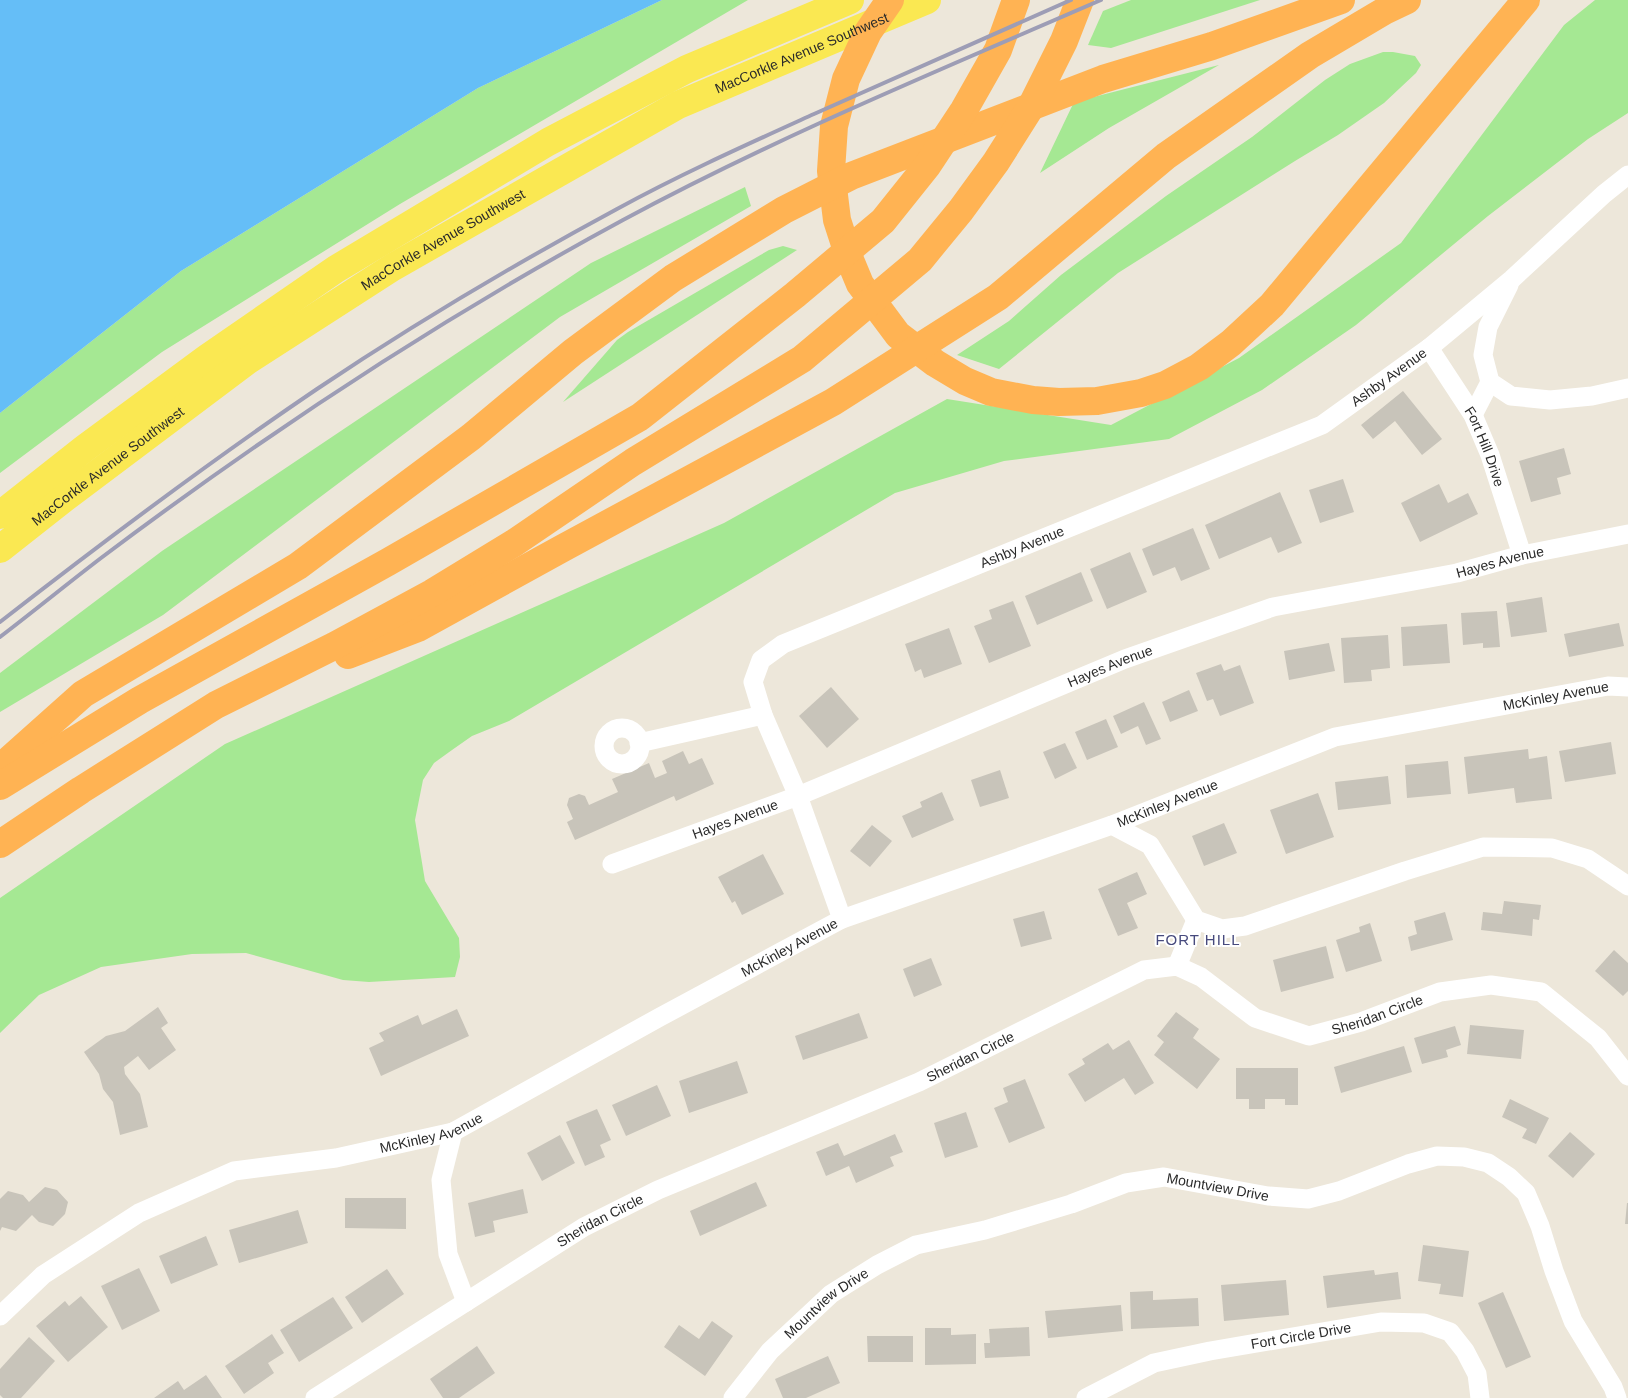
<svg xmlns="http://www.w3.org/2000/svg" width="1628" height="1398" font-family="Helvetica,sans-serif">
<style>
.green{fill:#a5e893}
.water{fill:#65bef7}
.building{fill:#c8c4ba}
.lines{fill:none;stroke-linecap:round;stroke-linejoin:round}
.minor{stroke:#fff;stroke-width:19}
.primary{stroke:#fae852;stroke-width:28}
.motorway{stroke:#ffb353;stroke-width:28}
.rail{stroke:#9d9db5;stroke-width:4}
.labels{text-anchor:middle;dominant-baseline:central;stroke-width:4;stroke-linejoin:round;paint-order:stroke}
.street-label{font-size:14px;fill:#2a2a2a;stroke:#fff}
.neighbourhood-label{font-size:15px;letter-spacing:1px;fill:#474a7d;stroke:#fff}
</style>
<rect width="100%" height="100%" fill="#ede7da"/>
<g class="green">
<polygon points="662,0 748,0 400,204 162,352 0,473 0,413 181,271 478,88"/>
<polygon points="1131,0 1260,0 1111,48 1088,45 1103,11"/>
<polygon points="1595,0 1628,0 1628,113 1588,139 1488,216 1356,325 1262,390 1169,439 1004,461 895,493 509,721 472,736 452,750 434,763 423,780 415,820 425,881 459,938 460,957 455,977 369,982 343,980 246,953 192,954 101,967 39,995 0,1033 0,898 225,744 724,523 947,399 1111,425 1239,358 1401,243 1564,25"/>
<polygon points="1383,52 1393,52 1415,56 1421,65 1416,73 1384,103 1338,135 1295,161 1118,273 999,369 957,355 1009,321 1061,275 1166,196 1252,137 1325,80 1350,64"/>
<polygon points="1219,65 1109,128 1040,173 1074,102"/>
<polygon points="745,187 751,206 560,317 163,615 0,712 0,673 162,551 591,263"/>
<polygon points="783,246 797,250 563,402 617,340 628,332 769,250"/>
</g>
<polygon class="water" points="0,0 662,0 478,88 181,271 0,413"/>
<g class="building">
<polygon points="1403,391 1442,439 1422,455 1395,421 1373,439 1361,425"/>
<polygon points="1564,448 1571,474 1557,478 1561,494 1531,502 1519,461"/>
<polygon points="1343,479 1354,512 1320,523 1309,490"/>
<polygon points="1439,484 1448,503 1468,493 1478,514 1420,542 1401,503"/>
<polygon points="1280,492 1302,543 1278,553 1271,537 1219,559 1205,525"/>
<polygon points="1193,528 1210,569 1181,581 1175,567 1153,576 1142,549"/>
<polygon points="1130,552 1147,592 1107,609 1090,569"/>
<polygon points="1081,572 1093,601 1037,625 1025,596"/>
<polygon points="1542,597 1547,632 1511,637 1506,603"/>
<polygon points="1013,601 1031,646 989,663 974,626 992,619 989,610"/>
<polygon points="1497,611 1500,647 1483,648 1483,643 1463,645 1461,613"/>
<polygon points="1619,623 1624,646 1569,657 1564,634"/>
<polygon points="1447,624 1450,663 1403,666 1401,627"/>
<polygon points="949,628 962,664 924,678 921,669 915,672 905,644"/>
<polygon points="1388,635 1390,668 1371,670 1372,681 1344,683 1341,638"/>
<polygon points="1329,643 1335,671 1289,680 1284,651"/>
<polygon points="1221,664 1224,671 1240,665 1254,703 1220,716 1213,699 1207,701 1196,673"/>
<polygon points="831,687 859,719 827,748 799,716"/>
<polygon points="1189,690 1198,711 1170,722 1162,702"/>
<polygon points="1144,702 1161,739 1146,745 1138,726 1121,734 1113,716"/>
<polygon points="1106,719 1118,747 1087,760 1075,732"/>
<polygon points="1611,742 1616,774 1565,782 1559,751"/>
<polygon points="1065,743 1077,768 1055,779 1043,752"/>
<polygon points="1528,749 1529,759 1547,756 1552,799 1516,803 1514,788 1468,794 1464,757"/>
<polygon points="683,751 689,764 702,758 714,784 676,801 674,796 575,840 567,822 573,819 567,805 569,798 579,794 585,796 589,805 618,792 612,779 649,763 655,778 667,773 662,761"/>
<polygon points="1448,761 1451,794 1407,798 1405,765"/>
<polygon points="1000,770 1009,798 980,807 971,780"/>
<polygon points="1388,776 1391,804 1338,810 1335,782"/>
<polygon points="942,792 954,820 912,838 902,816 922,807 920,802"/>
<polygon points="1318,793 1334,837 1286,854 1270,810"/>
<polygon points="1224,823 1237,853 1204,866 1192,836"/>
<polygon points="872,825 892,841 870,867 850,851"/>
<polygon points="763,854 784,894 742,915 735,901 732,903 718,877"/>
<polygon points="1137,872 1147,894 1127,903 1138,928 1118,936 1098,889"/>
<polygon points="1504,901 1541,905 1539,920 1533,919 1532,936 1481,930 1483,912 1502,914"/>
<polygon points="1044,911 1052,939 1021,947 1013,919"/>
<polygon points="1445,912 1453,940 1411,951 1408,937 1417,934 1414,921"/>
<polygon points="1370,923 1382,961 1346,972 1336,940 1360,932 1359,927"/>
<polygon points="1326,946 1334,978 1281,992 1273,960"/>
<polygon points="1614,950 1628,963 1628,991 1623,996 1595,971"/>
<polygon points="931,958 942,985 914,997 903,969"/>
<polygon points="158,1007 168,1023 161,1028 176,1050 149,1070 138,1056 124,1067 125,1074 140,1094 148,1127 120,1135 113,1102 103,1089 99,1074 84,1052 106,1036 125,1031"/>
<polygon points="457,1009 469,1036 381,1076 369,1048 384,1041 379,1033 418,1015 422,1025"/>
<polygon points="1176,1012 1199,1029 1193,1038 1220,1059 1197,1089 1154,1055 1164,1042 1157,1036"/>
<polygon points="859,1013 868,1038 803,1060 795,1036"/>
<polygon points="1470,1025 1524,1030 1521,1059 1467,1054"/>
<polygon points="1455,1026 1461,1045 1446,1050 1448,1057 1422,1064 1414,1038"/>
<polygon points="1129,1040 1154,1083 1135,1095 1124,1078 1085,1102 1068,1074 1085,1064 1082,1059 1108,1043 1113,1050"/>
<polygon points="1404,1046 1412,1072 1341,1093 1334,1067"/>
<polygon points="737,1061 748,1093 689,1113 679,1081"/>
<polygon points="1236,1068 1298,1068 1298,1105 1285,1105 1285,1099 1265,1099 1265,1109 1249,1109 1249,1099 1236,1099"/>
<polygon points="1025,1079 1045,1128 1009,1143 994,1108 1008,1102 1003,1088"/>
<polygon points="657,1085 671,1116 626,1136 612,1105"/>
<polygon points="1510,1099 1549,1118 1536,1144 1522,1138 1527,1129 1502,1117"/>
<polygon points="597,1109 611,1140 600,1145 605,1157 585,1166 566,1122"/>
<polygon points="966,1112 978,1147 945,1158 934,1123"/>
<polygon points="1570,1132 1595,1154 1573,1178 1548,1156"/>
<polygon points="895,1134 903,1152 890,1157 894,1166 856,1183 849,1166 826,1176 816,1152 838,1143 844,1156"/>
<polygon points="560,1135 575,1163 542,1181 527,1153"/>
<polygon points="756,1182 767,1206 700,1236 690,1211"/>
<polygon points="45,1187 57,1190 68,1202 65,1214 53,1226 39,1222 32,1215 16,1231 2,1227 0,1231 0,1199 8,1191 23,1195 29,1202"/>
<polygon points="523,1189 528,1213 493,1221 495,1232 475,1237 468,1203"/>
<polygon points="345,1198 406,1198 406,1229 345,1228"/>
<polygon points="1627,1203 1628,1203 1628,1224 1625,1224"/>
<polygon points="298,1210 308,1243 239,1263 229,1230"/>
<polygon points="206,1236 218,1265 171,1284 159,1256"/>
<polygon points="1423,1245 1469,1251 1463,1297 1439,1294 1441,1284 1418,1281"/>
<polygon points="139,1268 160,1311 122,1330 101,1286"/>
<polygon points="387,1269 404,1294 362,1323 345,1297"/>
<polygon points="1374,1270 1375,1275 1398,1272 1401,1299 1327,1308 1323,1276"/>
<polygon points="1286,1280 1289,1315 1224,1321 1221,1285"/>
<polygon points="1153,1291 1153,1300 1198,1298 1199,1326 1131,1329 1130,1292"/>
<polygon points="1503,1292 1531,1357 1506,1368 1478,1303"/>
<polygon points="81,1296 108,1327 68,1362 36,1326 65,1301 69,1306"/>
<polygon points="333,1297 353,1328 299,1362 280,1330"/>
<polygon points="1121,1305 1123,1331 1048,1338 1045,1311"/>
<polygon points="712,1321 733,1336 705,1376 664,1347 679,1325 699,1339"/>
<polygon points="1029,1327 1030,1356 985,1358 984,1343 990,1343 989,1329"/>
<polygon points="925,1328 951,1328 951,1335 976,1334 976,1364 925,1365"/>
<polygon points="272,1334 284,1353 268,1363 274,1373 244,1394 225,1366"/>
<polygon points="867,1336 913,1336 913,1362 868,1362"/>
<polygon points="29,1337 55,1361 21,1398 3,1398 0,1395 0,1369"/>
<polygon points="477,1346 495,1373 459,1398 443,1398 430,1379"/>
<polygon points="828,1356 840,1383 806,1398 783,1398 775,1379"/>
<polygon points="206,1375 222,1398 154,1398 178,1381 184,1390"/>
</g>
<g class="lines">
<g class="minor">
<polyline points="1509,285 1488,327 1483,355 1490,382 1511,396 1550,400 1592,396 1628,388"/>
<path id="s1" d="M1429,348L1473,415L1490,455L1522,555"/>
<polyline points="1473,415 1490,382"/>
<circle cx="622" cy="746" r="18"/>
<polyline points="639,743 763,715"/>
<polyline points="1112,825 1150,845 1196,920 1222,929 1245,926 1405,871 1483,847 1552,848 1588,859 1628,886"/>
<path id="s2" d="M612,864L798,796L1125,659L1273,607L1457,573L1522,555L1628,534"/>
<path id="s3" d="M842,919L798,796L763,715L753,682L761,660L783,644L1322,425L1429,348L1512,279L1604,194L1628,175"/>
<polyline points="1177,966 1196,920"/>
<polyline points="453,1132 441,1180 448,1254 466,1302"/>
<path id="s4" d="M0,1316L43,1275L139,1213L234,1171L336,1158L453,1132L660,1017L842,919L1112,825L1335,737L1608,686L1628,687"/>
<path id="s5" d="M315,1398L584,1227L658,1190L919,1082L1144,970L1177,966L1201,977L1255,1018L1309,1036L1361,1022L1440,992L1491,985L1541,992L1598,1038L1628,1076"/>
<path id="s6" d="M733,1398L770,1351L831,1294L877,1265L916,1245L985,1230L1071,1204L1126,1183L1164,1177L1268,1196L1308,1199L1339,1191L1408,1164L1437,1156L1464,1157L1488,1163L1509,1177L1526,1193L1540,1226L1554,1271L1573,1321L1613,1387L1617,1398"/>
<path id="s7" d="M1086,1398L1154,1363L1210,1351L1381,1322L1424,1323L1450,1332L1465,1351L1477,1374L1480,1398"/>
</g>
<g class="primary">
<polyline points="0,515 85,448 207,358 336,269 548,142 687,69 850,0"/>
<path id="s8" d="M0,549L66,497L247,361L393,267L678,105L927,0"/>
</g>
<g class="motorway">
<polyline points="890,0 868,32 846,79 834,126 831,171 837,220 850,260 860,284 898,335 935,363 965,381 991,392 1033,400 1059,402 1097,401 1141,393 1165,385 1199,367 1231,343 1272,305 1526,0"/>
<polyline points="348,655 418,628 563,548 833,402 998,297 1166,156 1310,55 1386,10 1407,0"/>
<polyline points="0,768 83,694 298,566 471,437 573,352 673,278 784,210 851,176 1103,79 1212,46 1341,0"/>
<polyline points="0,786 140,700 388,562 640,417 795,295 883,221 927,166 964,110 998,50 1016,0"/>
<polyline points="0,844 81,790 216,705 334,646 432,593 514,543 633,462 802,359 920,260 961,210 996,162 1032,105 1064,41 1080,0"/>
</g>
<g class="rail">
<path d="M0,622C104,541 209,462 317,389C414,324 515,264 617,209C681,174 748,144 814,114C900,76 986,38 1071,0"/>
<path d="M0,637C34,611 67,584 101,558C267,433 440,319 623,220C777,137 940,70 1101,0"/>
</g>
</g>
<g class="labels">
<g class="street-label">
<text stroke="none"><textPath href="#s8" startOffset="946">MacCorkle Avenue Southwest</textPath></text>
<text stroke="none"><textPath href="#s8" startOffset="541">MacCorkle Avenue Southwest</textPath></text>
<text stroke="none"><textPath href="#s3" startOffset="968">Ashby Avenue</textPath></text>
<text stroke="none"><textPath href="#s1" startOffset="114">Fort Hill Drive</textPath></text>
<text stroke="none"><textPath href="#s8" startOffset="136">MacCorkle Avenue Southwest</textPath></text>
<text stroke="none"><textPath href="#s3" startOffset="562">Ashby Avenue</textPath></text>
<text stroke="none"><textPath href="#s2" startOffset="941">Hayes Avenue</textPath></text>
<text stroke="none"><textPath href="#s2" startOffset="536">Hayes Avenue</textPath></text>
<text stroke="none"><textPath href="#s4" startOffset="1694">McKinley Avenue</textPath></text>
<text stroke="none"><textPath href="#s4" startOffset="1289">McKinley Avenue</textPath></text>
<text stroke="none"><textPath href="#s2" startOffset="131">Hayes Avenue</textPath></text>
<text stroke="none"><textPath href="#s4" startOffset="884">McKinley Avenue</textPath></text>
<text stroke="none"><textPath href="#s5" startOffset="1191">Sheridan Circle</textPath></text>
<text stroke="none"><textPath href="#s5" startOffset="741">Sheridan Circle</textPath></text>
<text stroke="none"><textPath href="#s4" startOffset="479">McKinley Avenue</textPath></text>
<text stroke="none"><textPath href="#s6" startOffset="554">Mountview Drive</textPath></text>
<text stroke="none"><textPath href="#s5" startOffset="336">Sheridan Circle</textPath></text>
<text stroke="none"><textPath href="#s6" startOffset="134">Mountview Drive</textPath></text>
<text stroke="none"><textPath href="#s7" startOffset="226">Fort Circle Drive</textPath></text>
</g>
<g class="neighbourhood-label">
<text x="1198" y="939">FORT HILL</text>
</g>
</g>
</svg>
